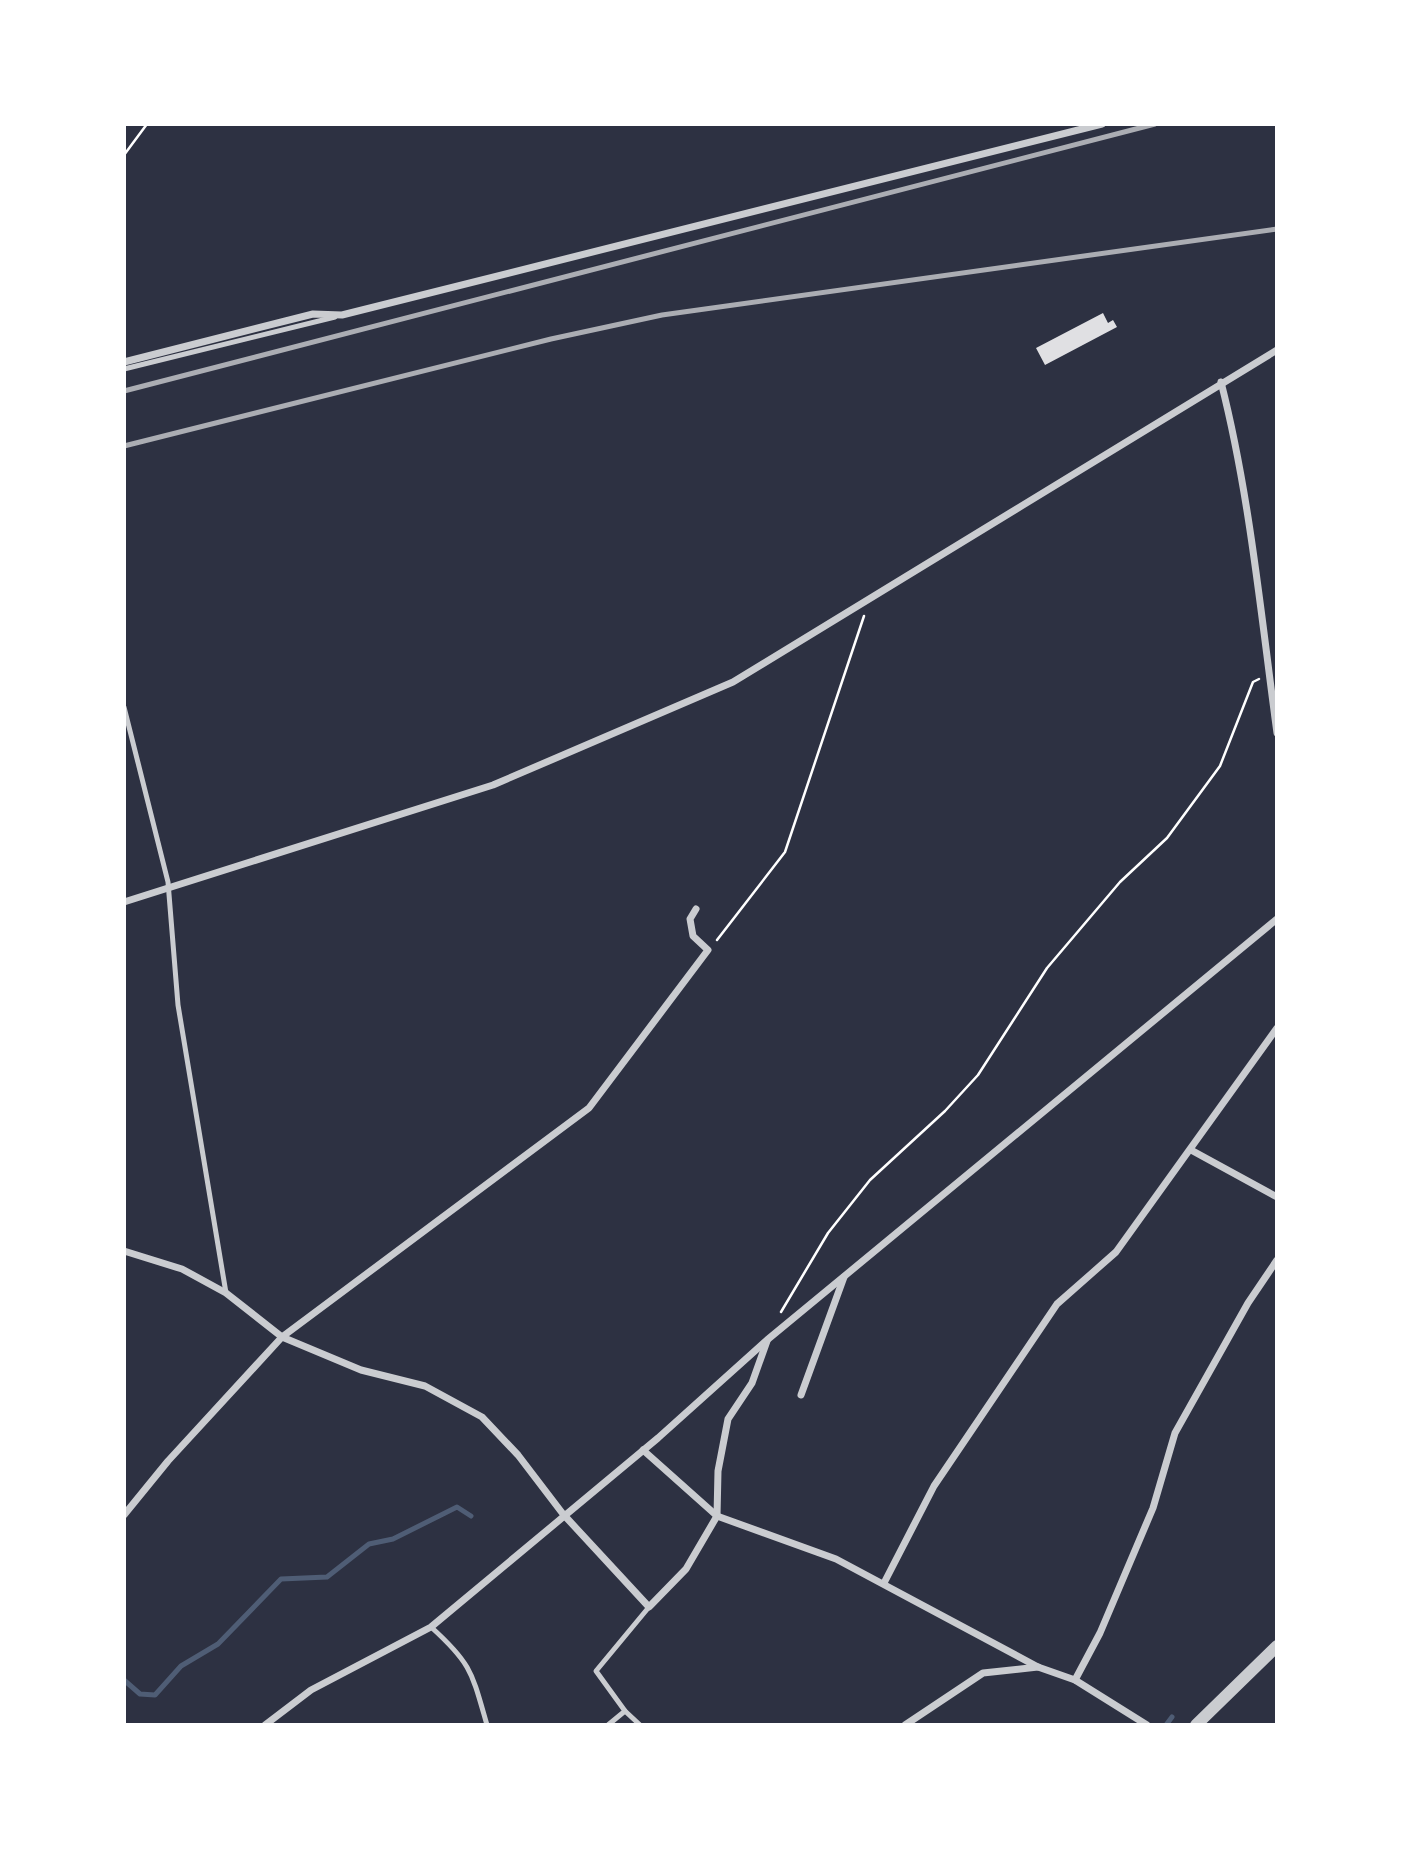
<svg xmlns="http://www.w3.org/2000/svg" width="1401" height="1849" font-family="Signika,sans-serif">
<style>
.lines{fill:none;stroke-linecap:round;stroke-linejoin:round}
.stream{stroke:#4f5d75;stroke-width:5}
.building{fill:#e0e0e3}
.path{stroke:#fff;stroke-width:2.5}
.service{stroke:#caccd0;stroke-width:5}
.minor{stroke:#caccd0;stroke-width:7}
.tertiary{stroke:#caccd0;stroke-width:12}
.rail{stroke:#abadb3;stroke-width:5}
</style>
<rect width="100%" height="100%" fill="#2d3142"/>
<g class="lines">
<g class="stream">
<polyline points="124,1680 140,1694 155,1695 181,1666 218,1644 281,1579 327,1577 369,1544 393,1539 457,1507 471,1516"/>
<polyline points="1166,1725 1172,1717"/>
</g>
</g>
<polygon class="building" points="1103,313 1108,323 1113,320 1117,327 1045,365 1036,348"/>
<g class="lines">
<g class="path">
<polyline points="124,155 147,124"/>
<polyline points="717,940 785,852 864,616"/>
<polyline points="781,1312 828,1233 870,1180 945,1111 978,1075 1047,968 1120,882 1167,838 1220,766 1253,682 1259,679"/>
</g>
<g class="service">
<polyline points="124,369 335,317"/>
<polyline points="124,707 168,882 178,1005 226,1293"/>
<path d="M431,1627C472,1664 472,1673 487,1725"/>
<polyline points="625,1711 640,1725"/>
<polyline points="608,1725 625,1711 596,1671 649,1607"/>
</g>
<g class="minor">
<polyline points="124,362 313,314 342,315 1102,124"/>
<path d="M1221,382C1250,496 1261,616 1277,733"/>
<polyline points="124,902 493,785 733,682 1277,350"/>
<polyline points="1191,1150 1277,1197"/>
<polyline points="124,1251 182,1269 226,1293 282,1337 361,1370 425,1386 482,1417 518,1455 563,1514 649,1607 686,1569 717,1516 718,1471 728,1419 752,1383 767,1341"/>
<polyline points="801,1395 844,1277"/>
<polyline points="643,1450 717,1516 836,1559 1038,1667 1075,1680 1147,1725"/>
<polyline points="124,1515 168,1461 282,1337 589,1108 708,950 693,936 690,919 696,909"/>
<polyline points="884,1583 934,1486 1057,1304 1116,1252 1277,1028"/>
<polyline points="1075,1680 1100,1633 1153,1508 1175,1433 1248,1303 1277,1260"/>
<polyline points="265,1725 311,1690 431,1627 658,1438 767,1340 1277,919"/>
<polyline points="905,1725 983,1673 1038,1667"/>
</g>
<polyline class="tertiary" points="1196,1725 1277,1646"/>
<g class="rail">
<polyline points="124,391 1155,124"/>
<polyline points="124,446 551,339 662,315 1277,229"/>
</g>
</g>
<rect width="1401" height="1849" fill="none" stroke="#ffffff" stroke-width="252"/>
</svg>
